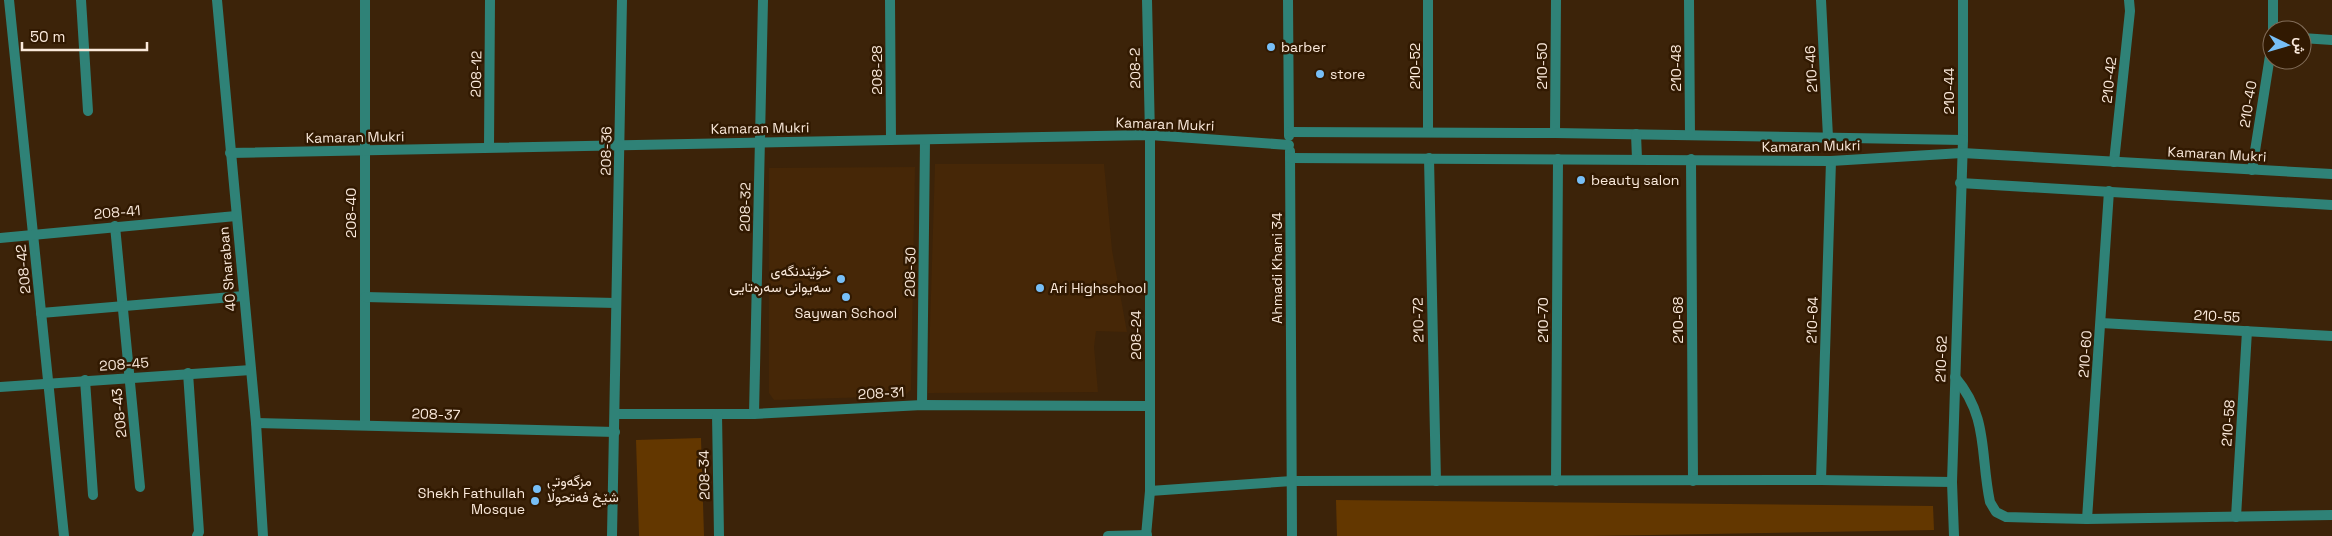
<svg xmlns="http://www.w3.org/2000/svg" width="2332" height="536" font-family="'Space Grotesk',Vazirmatn,sans-serif">
<style>
.built{fill:#462707}
.green{fill:#633700}
.lines{fill:none;stroke-linecap:round;stroke-linejoin:round}
.minor{stroke:#2f8277;stroke-width:10}
.tertiary{stroke:#2f8277;stroke-width:10}
.poi-dot{fill:#77bff7;stroke:#311901;stroke-width:2}
.labels{text-anchor:middle;dominant-baseline:central;stroke-width:5;stroke-linejoin:round;paint-order:stroke}
.poi-label{font-size:14px;fill:#fae9db;stroke:#311901;text-anchor:start}
.street-label{font-size:14px;fill:#fae9db;stroke:#311901}
</style>
<rect width="100%" height="100%" fill="#3c2309"/>
<g class="built">
<polygon points="935,164 1104,164 1112,250 1127,332 1096,331 1094,347 1098,392 928,393"/>
<polygon points="915,167 911,390 904,396 774,400 769,393 769,168"/>
</g>
<g class="green">
<polygon points="701,438 704,536 639,536 636,440"/>
<polygon points="1336,500 1933,506 1934,530 1593,536 1337,536"/>
</g>
<g class="lines">
<g class="minor">
<polyline points="9,0 64,536"/>
<polyline points="81,0 88,111"/>
<polyline points="365,0 365,425"/>
<polyline points="890,0 891,140"/>
<polyline points="1689,0 1690,135"/>
<polyline points="1821,0 1828,137"/>
<polyline points="2273,30 2273,0"/>
<polyline points="2302,38 2332,40"/>
<polyline points="1428,132 1428,0"/>
<polyline points="1555,133 1556,0"/>
<polyline points="489,147 490,0"/>
<polyline points="1429,158 1436,481"/>
<polyline points="1691,159 1693,481"/>
<polyline points="2114,162 2130,11 2129,0"/>
<polyline points="2252,170 2272,43"/>
<polyline points="115,226 140,487"/>
<polyline points="0,238 236,216"/>
<polyline points="365,297 616,303"/>
<polyline points="41,313 244,296"/>
<polyline points="2101,323 2332,336"/>
<polyline points="188,373 199,532 197,536"/>
<path d="M1955,377C1989,417 1980,455 1990,502L1996,512L2006,517L2087,519L2332,515"/>
<polyline points="85,380 93,495"/>
<polyline points="0,387 251,370"/>
<polyline points="922,405 925,140"/>
<polyline points="615,414 754,414 922,405 1149,406"/>
<polyline points="717,414 719,536"/>
<polyline points="754,414 763,0"/>
<polyline points="256,423 615,432"/>
<polyline points="1821,480 1831,161"/>
<polyline points="1556,481 1558,159"/>
<polyline points="1150,491 1292,481 1821,480 1952,482"/>
<polyline points="2236,517 2247,331"/>
<polyline points="2087,519 2109,191"/>
<polyline points="612,536 622,0"/>
<polyline points="1108,536 1147,535"/>
<polyline points="1146,536 1150,491 1150,135 1147,0"/>
<polyline points="1954,536 1952,482 1963,140 1963,0"/>
</g>
<g class="tertiary">
<polyline points="217,0 256,423 263,536"/>
<polyline points="1288,0 1289,136"/>
<polyline points="1289,132 1555,133 1963,140"/>
<polyline points="1636,134 1637,159"/>
<polyline points="1290,151 1292,536"/>
<polyline points="230,153 1150,135 1289,145"/>
<polyline points="1290,158 1831,161 1962,153 2332,174"/>
<polyline points="1960,183 2332,205"/>
</g>
</g>
<g class="poi-dot">
<circle cx="1271" cy="47" r="5"/>
<circle cx="1320" cy="74" r="5"/>
<circle cx="1581" cy="180" r="5"/>
<circle cx="841" cy="279" r="5"/>
<circle cx="1040" cy="288" r="5"/>
<circle cx="846" cy="297" r="5"/>
<circle cx="537" cy="489" r="5"/>
<circle cx="535" cy="501" r="5"/>
</g>
<g class="labels">
<g class="poi-label">
<text x="1281" y="47">barber</text>
<text x="1330" y="74">store</text>
<text x="1591" y="180">beauty salon</text>
<text x="831" y="271" text-anchor="end">خوێندنگەی<tspan x="831" dy="16">سەیوانی سەرەتایی</tspan></text>
<text x="1050" y="288">Ari Highschool</text>
<text x="846" y="313" text-anchor="middle">Saywan School</text>
<text x="547" y="481">مزگەوتی<tspan x="547" dy="16">شێخ فەتحوڵا</tspan></text>
<text x="525" y="493" text-anchor="end">Shekh Fathullah<tspan x="525" dy="16">Mosque</tspan></text>
</g>
<g class="street-label">
<text transform="translate(1415 66) rotate(-90)">210-52</text>
<text transform="translate(1542 66) rotate(-90)">210-50</text>
<text transform="translate(1135 68) rotate(-91)">208-2</text>
<text transform="translate(1676 68) rotate(-90)">210-48</text>
<text transform="translate(1811 69) rotate(-93)">210-46</text>
<text transform="translate(877 70) rotate(-90)">208-28</text>
<text transform="translate(476 74) rotate(-89)">208-12</text>
<text transform="translate(2109 80) rotate(-84)">210-42</text>
<text transform="translate(1949 91) rotate(-90)">210-44</text>
<text transform="translate(2248 104) rotate(-81)">210-40</text>
<text transform="translate(1165 124) rotate(2)">Kamaran Mukri</text>
<text transform="translate(760 128) rotate(-1)">Kamaran Mukri</text>
<text transform="translate(355 137) rotate(-1)">Kamaran Mukri</text>
<text transform="translate(1811 146) rotate(-1)">Kamaran Mukri</text>
<text transform="translate(606 151) rotate(-89)">208-36</text>
<text transform="translate(2217 154) rotate(3)">Kamaran Mukri</text>
<text transform="translate(745 207) rotate(-89)">208-32</text>
<text transform="translate(117 212) rotate(-5)">208-41</text>
<text transform="translate(351 213) rotate(-90)">208-40</text>
<text transform="translate(1277 268) rotate(-90)">Ahmadi Khani 34</text>
<text transform="translate(23 269) rotate(-96)">208-42</text>
<text transform="translate(227 269) rotate(-95)">40 Sharaban</text>
<text transform="translate(910 272) rotate(-89)">208-30</text>
<text transform="translate(2217 316) rotate(3)">210-55</text>
<text transform="translate(1418 320) rotate(-91)">210-72</text>
<text transform="translate(1543 320) rotate(-90)">210-70</text>
<text transform="translate(1678 320) rotate(-90)">210-68</text>
<text transform="translate(1812 320) rotate(-88)">210-64</text>
<text transform="translate(1136 335) rotate(-90)">208-24</text>
<text transform="translate(2085 354) rotate(-86)">210-60</text>
<text transform="translate(1941 359) rotate(-88)">210-62</text>
<text transform="translate(124 364) rotate(-4)">208-45</text>
<text transform="translate(881 393) rotate(-3)">208-31</text>
<text transform="translate(119 413) rotate(-96)">208-43</text>
<text transform="translate(436 414) rotate(2)">208-37</text>
<text transform="translate(2228 423) rotate(-86)">210-58</text>
<text transform="translate(704 475) rotate(-91)">208-34</text>
</g>
</g>
<g transform="translate(2287 45) rotate(95)"><circle r="24" fill="#311901" stroke="#816c58"/>
<path d="M0-4L9 19L0 12L-9 19Z" fill="#77bff7"/>
<text y="-8" font-size="14" font-weight="bold" text-anchor="middle" fill="#fae9db">ش</text>
</g>
<path d="M22 42v8h125v-8" fill="none" stroke="#fae9db" stroke-width="2.5"/>
<text x="30" y="42" font-size="15" fill="#fae9db" stroke="#311901" stroke-width="4" paint-order="stroke">50 m</text>
</svg>
